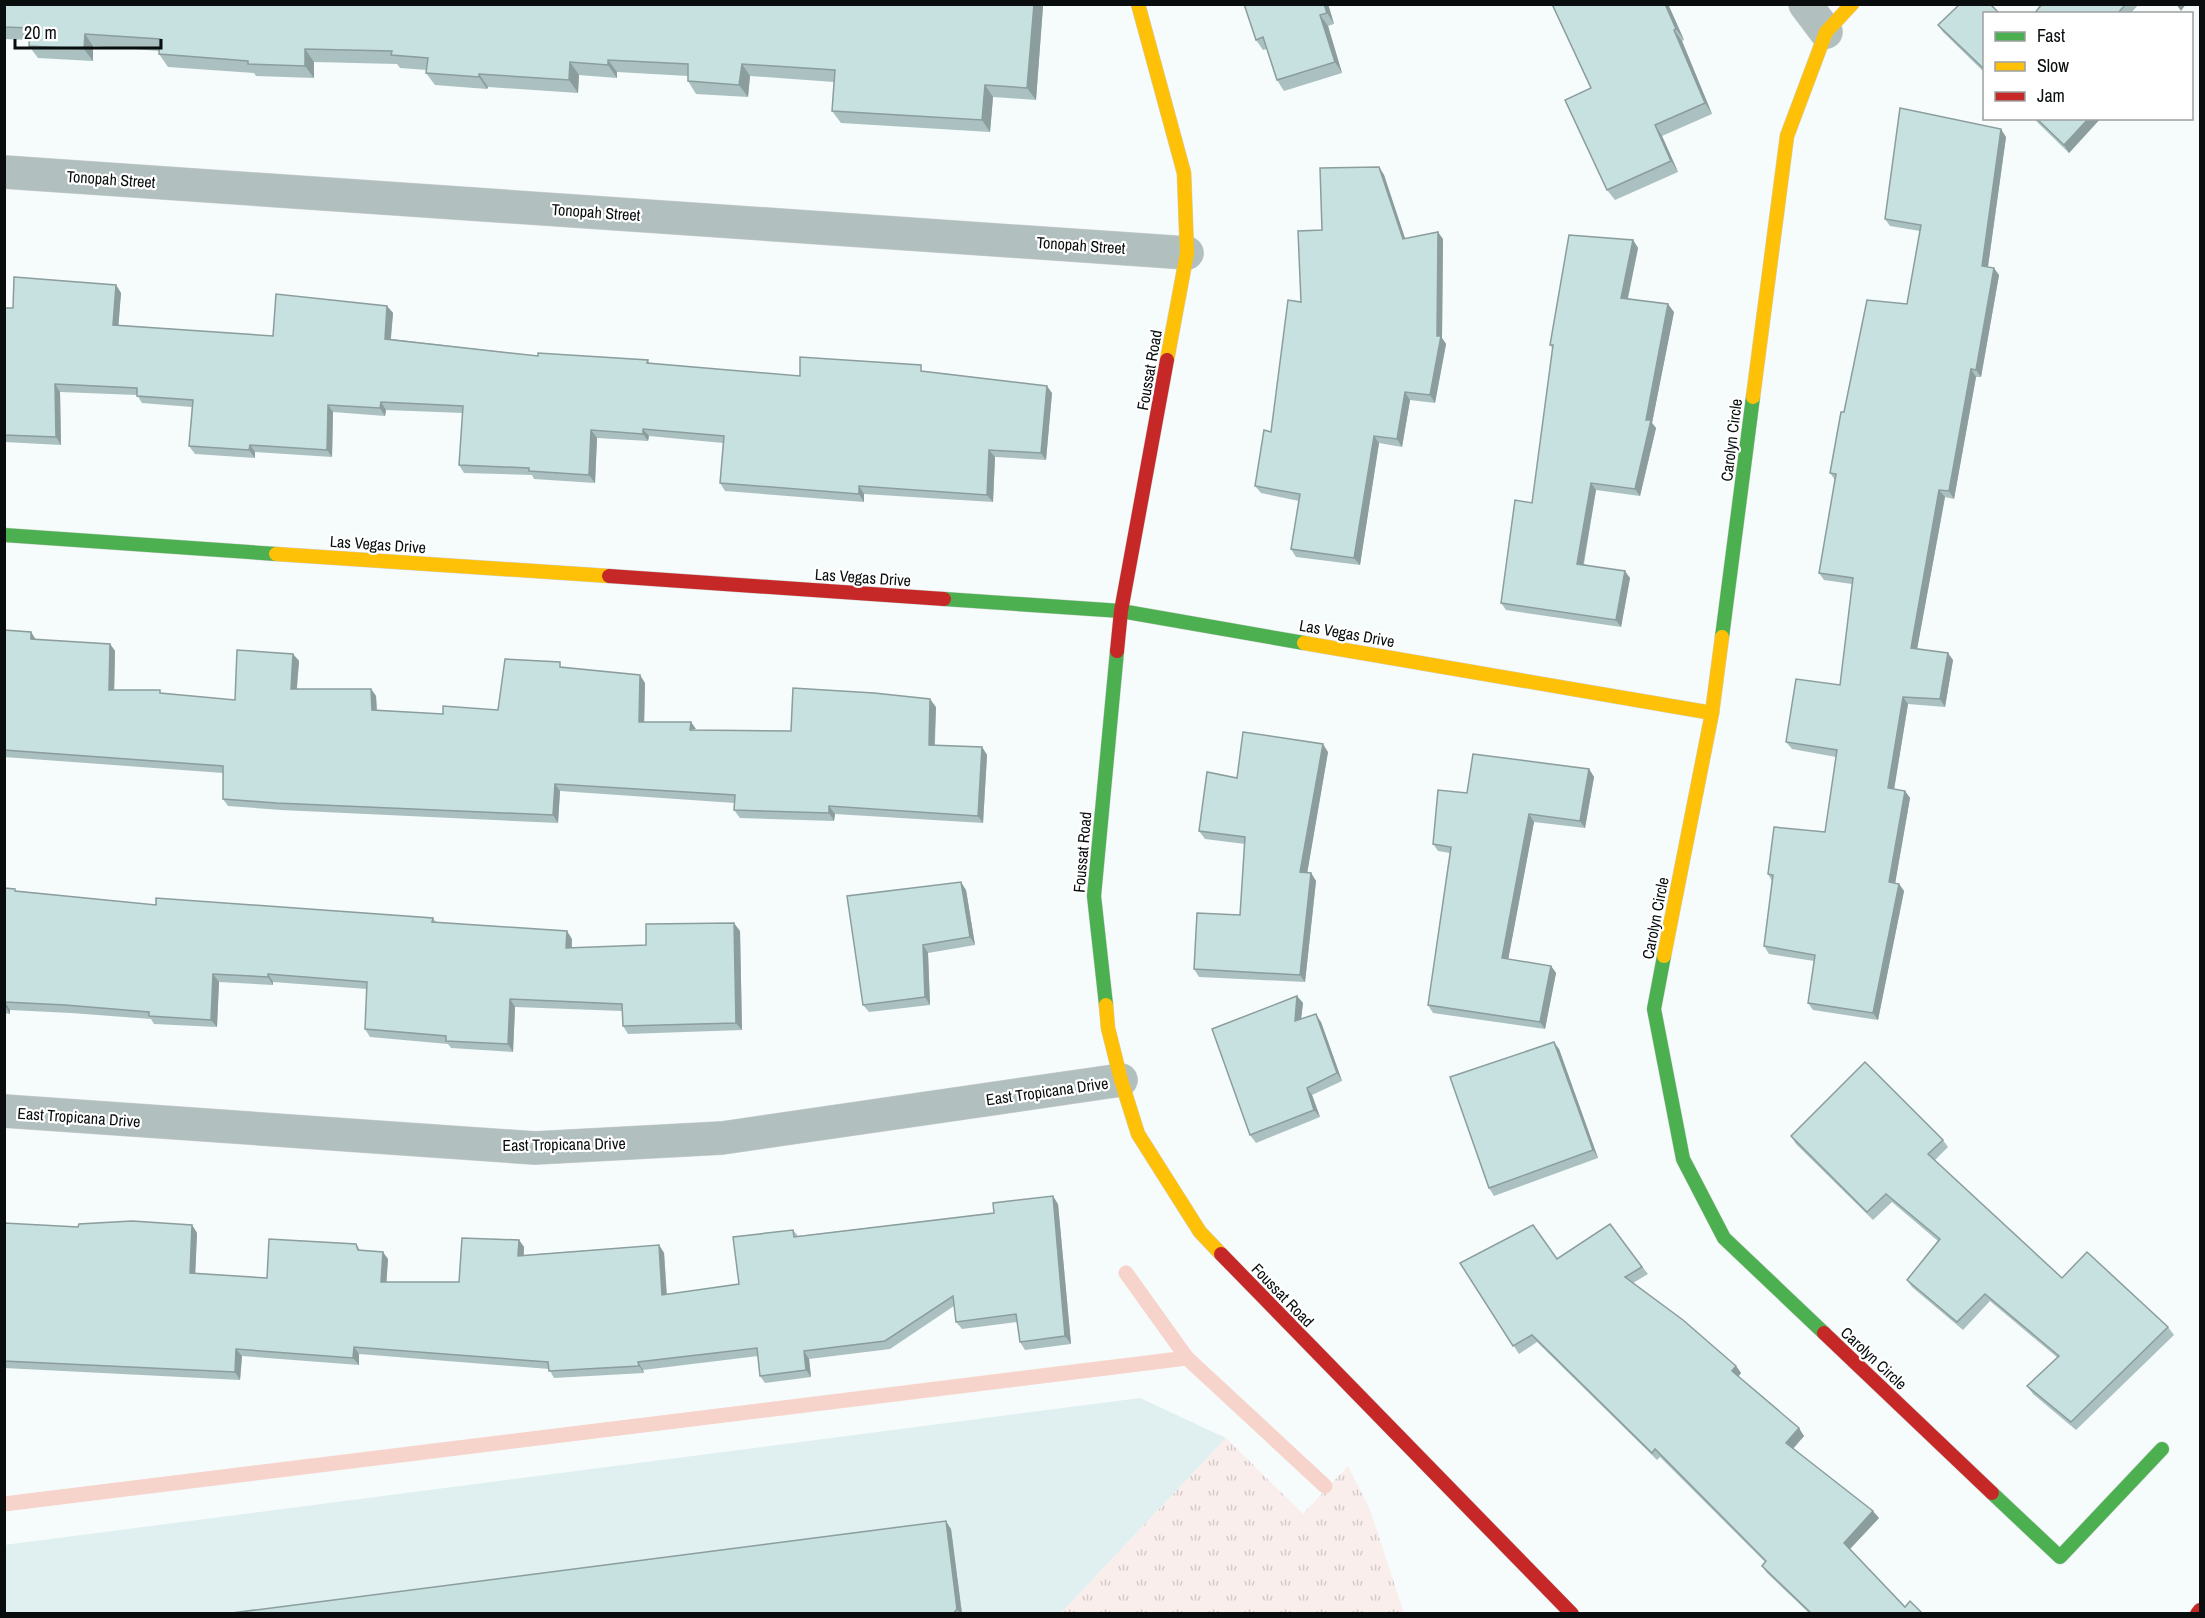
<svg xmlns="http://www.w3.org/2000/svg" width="2205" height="1618" font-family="'Archivo Narrow',sans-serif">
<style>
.built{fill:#e0f0f0}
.grass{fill:url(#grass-tufts)}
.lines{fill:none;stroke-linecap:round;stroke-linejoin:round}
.stream{stroke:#f7d4cb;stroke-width:15}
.street-casing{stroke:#d1d4d4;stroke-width:34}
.fast-casing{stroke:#d1d4d4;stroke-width:15}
.slow-casing{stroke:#d1d4d4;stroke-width:15}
.jam-casing{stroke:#d1d4d4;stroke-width:15}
.street{stroke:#b2bfbf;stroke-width:33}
.fast{stroke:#4caf50;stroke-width:14}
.slow{stroke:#ffc107;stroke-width:14}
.jam{stroke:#c62828;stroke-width:14}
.wall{fill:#abc1c1}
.shaded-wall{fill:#8b9d9d}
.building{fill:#c7e0e0;stroke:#8b9d9d;stroke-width:1.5}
.labels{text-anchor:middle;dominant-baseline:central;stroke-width:4.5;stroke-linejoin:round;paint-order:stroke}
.street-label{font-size:16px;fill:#090d0d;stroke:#fff}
</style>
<defs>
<pattern id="grass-tufts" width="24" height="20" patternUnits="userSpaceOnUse" patternTransform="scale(1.5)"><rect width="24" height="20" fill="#f9eeeb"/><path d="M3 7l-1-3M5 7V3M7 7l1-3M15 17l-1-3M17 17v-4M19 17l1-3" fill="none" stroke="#d4cbc8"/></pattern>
</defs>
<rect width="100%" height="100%" fill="#f6fbfb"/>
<polygon class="built" points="1140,1398 1226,1438 1061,1613 5,1613 4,1545"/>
<polygon class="grass" points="1226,1438 1303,1514 1348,1466 1370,1510 1404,1613 1061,1613"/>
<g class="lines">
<g class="stream">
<polyline points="1126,1273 1187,1358 1325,1486"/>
<polyline points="4,1504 1187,1358"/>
</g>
<defs>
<g id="street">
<polyline points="1805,4 1826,32"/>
<polyline points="4,172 1187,253"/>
<polyline points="4,1111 535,1148 722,1138 1121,1080"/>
</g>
<g id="fast">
<polyline points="4,535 276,554"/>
<polyline points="944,599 1121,611 1304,643"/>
<polyline points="1722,637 1753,397"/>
<polyline points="1664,956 1654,1009 1683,1159 1724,1238 1824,1333"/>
<polyline points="1106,1005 1094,896 1117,651"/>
<polyline points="1992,1493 2060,1557 2162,1449"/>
</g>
<g id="slow">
<polyline points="1138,4 1184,173 1187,253 1167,360"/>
<polyline points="1753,397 1787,136 1826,32 1852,4"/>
<polyline points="276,554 609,576"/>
<polyline points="1304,643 1712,713"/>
<polyline points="1664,956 1712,713 1722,637"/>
<polyline points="1106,1005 1108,1028 1121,1080 1138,1134 1200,1232 1221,1254"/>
</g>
<g id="jam">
<polyline points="609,576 944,599"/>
<polyline points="1117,651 1121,611 1167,360"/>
<polyline points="1221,1254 1572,1614"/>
<polyline points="1824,1333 1992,1493"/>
<polyline points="2197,1614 2200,1610"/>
</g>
</defs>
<use href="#street" class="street-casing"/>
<use href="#fast" class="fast-casing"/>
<use href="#slow" class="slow-casing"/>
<use href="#jam" class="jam-casing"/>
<use href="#street" class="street"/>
<use href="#fast" class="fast"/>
<use href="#slow" class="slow"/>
<use href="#jam" class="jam"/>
</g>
<g class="wall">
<polygon points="4,4 1042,4 1043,6 1036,100 993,97 990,132 841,123 832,111 834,82 750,76 748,97 696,94 688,81 688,76 617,72 617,78 579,75 578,93 488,87 487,89 435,85 426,73 427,70 400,68 397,64 314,62 314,78 256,76 254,73 168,67 159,54 159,51 93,46 93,61 38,58 29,46 30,40 4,39"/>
<polygon points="1244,4 1328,4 1334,24 1328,26 1342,73 1284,91 1277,80 1267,49 1263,50 1256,40"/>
<polygon points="1552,4 1668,4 1684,40 1682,41 1712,114 1662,136 1678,172 1615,200 1607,190 1591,88"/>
<polygon points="2042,4 2139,4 2130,14 2034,14"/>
<polygon points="1984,14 1984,72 1943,32 1938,25"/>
<polygon points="2033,118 2101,118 2069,153"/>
<polygon points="2006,137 1988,267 1999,275 1981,377 1976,377 1954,499 1945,497 1917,649 1953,660 1945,707 1908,704 1894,789 1905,791 1910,798 1895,883 1899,884 1904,891 1878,1020 1813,1010 1808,1003 1814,961 1769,954 1764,946 1772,881 1768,874 1825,832 1836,757 1792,749 1786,742 1840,685 1852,584 1824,580 1819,573 1835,480 1830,473 1844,412 1907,304 1920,231 1890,226 1885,219"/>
<polygon points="1379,167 1384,175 1405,239 1443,239 1442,338 1446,344 1435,403 1410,400 1402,447 1379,443 1360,565 1296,557 1291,549 1299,501 1261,493 1255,486 1271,432 1301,302 1322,230"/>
<polygon points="1633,240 1638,248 1628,299 1674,312 1652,423 1656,428 1640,496 1596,490 1584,564 1630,578 1621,627 1506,610 1501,603 1532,503 1553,349 1550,345"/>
<polygon points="116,285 121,293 118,325 273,336 387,306 393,313 391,339 538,356 648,360 650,364 800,376 925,371 1052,393 1046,460 995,457 993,502 864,494 864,502 725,491 720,483 723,443 649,436 648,441 597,438 595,483 534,479 532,475 464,473 459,465 463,413 386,410 385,416 333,412 332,457 255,452 255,458 195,454 189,446 192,407 142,403 137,395 60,392 61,445 4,442 4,308 13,308"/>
<polygon points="4,630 31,632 36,640 110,644 115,651 114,690 235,700 293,654 299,661 297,689 371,689 376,696 377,710 443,714 498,710 564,667 645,683 644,722 696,730 791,731 936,707 935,745 982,747 987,755 983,823 835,814 834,821 740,818 734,810 735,803 560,791 558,823 281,810 228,806 223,799 223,773 4,757"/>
<polygon points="1328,752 1307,873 1311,873 1316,881 1305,982 1199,977 1194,969 1240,915 1245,844 1205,839 1199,831 1237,778"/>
<polygon points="1589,769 1594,777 1585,828 1534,822 1508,959 1551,966 1556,973 1545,1029 1433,1013 1428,1005 1450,853 1438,851 1433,844 1467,793"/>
<polygon points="4,888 17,891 156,905 433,918 436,922 572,939 572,948 646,945 740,931 742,1030 628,1034 623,1026 622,1011 515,1007 513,1052 451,1048 448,1044 370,1037 365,1029 367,989 273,982 273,985 219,982 217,1027 154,1024 151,1019 71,1013 10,1010 10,1014 4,1013"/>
<polygon points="966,890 975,945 928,953 930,1005 869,1012 863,1005"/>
<polygon points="1297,996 1303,1003 1301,1019 1321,1022 1342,1081 1312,1095 1320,1117 1256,1143 1250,1135"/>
<polygon points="1559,1049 1598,1158 1494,1196 1489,1188"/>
<polygon points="1791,1136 1943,1140 1948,1147 1934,1161 2062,1278 2168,1327 2174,1335 2076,1430 2033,1394 2027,1386 2058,1358 1990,1301 1963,1330 1912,1287 1907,1280 1938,1241 1892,1202 1873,1220 1796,1144"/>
<polygon points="1058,1204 1071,1344 1025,1350 1020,1342 1017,1322 962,1329 956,1322 954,1306 890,1349 809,1359 811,1377 765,1383 760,1376 758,1356 643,1370 644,1373 554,1378 549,1369 359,1354 359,1365 242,1356 240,1380 4,1368 4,1223 78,1227 192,1225 197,1233 195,1273 267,1278 356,1244 360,1250 388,1259 386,1282 459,1282 519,1240 524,1247 524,1255 659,1245 664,1253 667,1294 739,1284 793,1230 798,1236 994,1213"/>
<polygon points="1610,1224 1648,1274 1633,1283 1736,1366 1741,1373 1738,1377 1804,1436 1793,1448 1879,1518 1850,1549 1905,1607 1923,1614 1810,1614 1767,1573 1762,1566 1765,1562 1660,1457 1657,1460 1537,1342 1519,1354 1460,1263 1557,1259"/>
<polygon points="951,1529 962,1614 224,1614"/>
</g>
<g class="shaded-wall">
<polygon points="1034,4 1042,4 1043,6 1036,100 1027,88"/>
<polygon points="1324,4 1328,4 1334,24 1327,13"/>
<polygon points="1665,4 1668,4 1684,40 1676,29"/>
<polygon points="2176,4 2186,4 2181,11"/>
<polygon points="1320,15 1328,26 1342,73 1335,62"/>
<polygon points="1674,30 1682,41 1712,114 1705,103"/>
<polygon points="85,34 93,46 93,61 84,49"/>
<polygon points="305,49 314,62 314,78 305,66"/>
<polygon points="608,60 617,72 617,78 608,65"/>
<polygon points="570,62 579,75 578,93 569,80"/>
<polygon points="742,64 750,76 748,97 739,85"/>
<polygon points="479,74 488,87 487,89 479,77"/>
<polygon points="985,85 993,97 990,132 982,120"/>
<polygon points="2089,118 2101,118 2069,153 2064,145"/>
<polygon points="1655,125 1662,136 1678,172 1671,161"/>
<polygon points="2001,129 2006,137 1987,273 1982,266"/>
<polygon points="1379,167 1384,175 1408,247 1403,239"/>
<polygon points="1438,232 1443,239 1442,338 1446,344 1435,403 1430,395 1437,336"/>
<polygon points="1633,240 1638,248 1626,306 1621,298"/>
<polygon points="1994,268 1999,275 1981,377 1976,370"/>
<polygon points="116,285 121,293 118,332 113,325"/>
<polygon points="1668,304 1674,312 1652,423 1656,428 1640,496 1635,489 1646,420"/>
<polygon points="387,306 393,313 390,346 385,339"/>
<polygon points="1971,369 1976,377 1954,499 1949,491"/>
<polygon points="55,384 60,392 61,445 56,437"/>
<polygon points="1047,386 1052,393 1046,460 1041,453"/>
<polygon points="1405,392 1410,400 1402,447 1397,439"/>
<polygon points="381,402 386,410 385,416 380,408"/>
<polygon points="328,405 333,412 332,457 327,450"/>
<polygon points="643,429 649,436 648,441 643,434"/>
<polygon points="591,430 597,438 595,483 589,475"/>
<polygon points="1374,436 1379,443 1360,565 1354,558"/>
<polygon points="250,445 255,452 255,458 249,450"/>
<polygon points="989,450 995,457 993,502 987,495"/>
<polygon points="1591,483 1596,490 1582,571 1577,564"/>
<polygon points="859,486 864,494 864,502 859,494"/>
<polygon points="1939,490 1945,497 1916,655 1911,648"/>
<polygon points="1625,571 1630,578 1621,627 1616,620"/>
<polygon points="31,632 36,640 31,639"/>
<polygon points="110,644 115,651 114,698 109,690"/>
<polygon points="1948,653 1953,660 1945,707 1940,699"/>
<polygon points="293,654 299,661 296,696 291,689"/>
<polygon points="640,675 645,683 644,729 639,722"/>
<polygon points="371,689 376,696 377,717 372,710"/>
<polygon points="1903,697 1908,704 1893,796 1888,788"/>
<polygon points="930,699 936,707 934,752 929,745"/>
<polygon points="691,722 696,729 690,730"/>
<polygon points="1323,744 1328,752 1306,880 1300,872"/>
<polygon points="982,747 987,755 983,823 978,816"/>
<polygon points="1589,769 1594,777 1585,828 1580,821"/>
<polygon points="555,784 560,791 558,823 553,815"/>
<polygon points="1905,791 1910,798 1894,890 1889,882"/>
<polygon points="829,806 835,814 834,821 829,813"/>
<polygon points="1529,814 1534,822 1507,966 1502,958"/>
<polygon points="1311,873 1316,881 1305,982 1300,975"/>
<polygon points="961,882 966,890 975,945 970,937"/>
<polygon points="1899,884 1904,891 1878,1020 1873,1013"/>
<polygon points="734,923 740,931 742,1030 736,1023"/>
<polygon points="567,931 572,939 571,956 566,948"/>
<polygon points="923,945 928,953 930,1005 925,997"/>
<polygon points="1551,966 1556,973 1545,1029 1540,1022"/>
<polygon points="213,974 219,982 217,1027 211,1020"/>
<polygon points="268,974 273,982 273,985 268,977"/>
<polygon points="1297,996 1303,1003 1300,1028 1295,1021"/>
<polygon points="510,999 515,1007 513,1052 508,1044"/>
<polygon points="5,1002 10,1010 10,1014 5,1006"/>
<polygon points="1316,1014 1321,1022 1342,1081 1337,1073"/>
<polygon points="1554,1042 1559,1049 1598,1158 1593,1150"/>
<polygon points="1307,1088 1312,1095 1320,1117 1314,1110"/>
<polygon points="1053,1196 1058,1204 1071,1344 1065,1336"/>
<polygon points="192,1225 197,1233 195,1280 190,1273"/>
<polygon points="519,1240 524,1247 523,1263 518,1256"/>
<polygon points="659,1245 664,1253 667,1302 662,1295"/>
<polygon points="383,1252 388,1259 386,1290 381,1282"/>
<polygon points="354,1347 359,1354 359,1365 353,1358"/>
<polygon points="236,1349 242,1356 240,1380 235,1372"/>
<polygon points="804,1351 809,1359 811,1377 806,1370"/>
<polygon points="638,1362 643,1370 644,1373 639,1366"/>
<polygon points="1736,1366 1741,1373 1737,1378 1732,1371"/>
<polygon points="1799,1428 1804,1436 1792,1450 1786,1443"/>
<polygon points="1873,1511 1879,1518 1849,1550 1844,1543"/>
<polygon points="946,1521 951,1529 962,1614 960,1614 957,1609"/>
</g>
<g class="building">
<polygon points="4,4 1034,4 1027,88 985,85 982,120 832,111 835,70 742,64 739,85 688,81 688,64 608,60 608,65 570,62 569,80 479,74 479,77 426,73 428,58 391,55 392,51 305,49 305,66 248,64 248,61 159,54 160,39 85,34 84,49 29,46 30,28 4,27"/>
<polygon points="1244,4 1324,4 1327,13 1320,15 1335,62 1277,80 1263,37 1256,40"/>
<polygon points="1552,4 1665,4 1676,29 1674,30 1705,103 1655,125 1671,161 1607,190 1565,100 1591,88"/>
<polygon points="1960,4 1990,4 2000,14 1984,14 1984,69 1938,25"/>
<polygon points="2042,4 2126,4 2117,14 2034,14"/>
<polygon points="1900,108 2001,129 1982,266 1994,268 1976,370 1971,369 1949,491 1939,490 1911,648 1948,653 1940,699 1903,697 1888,788 1905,791 1889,882 1899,884 1873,1013 1808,1003 1815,955 1764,946 1773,875 1768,874 1774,827 1825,832 1837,750 1786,742 1796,679 1840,685 1853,578 1819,573 1836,474 1830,473 1841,412 1844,412 1867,300 1907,304 1921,225 1885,219"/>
<polygon points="2036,118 2089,118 2064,145"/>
<polygon points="1379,167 1403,239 1438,232 1437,336 1441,336 1430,395 1405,392 1397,439 1374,436 1354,558 1291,549 1300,494 1255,486 1264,430 1271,432 1288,300 1301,302 1298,231 1322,230 1320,168"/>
<polygon points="1569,235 1633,240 1621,298 1668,304 1646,420 1651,420 1635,489 1591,483 1577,564 1625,571 1616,620 1501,603 1515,500 1532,503 1553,345 1550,345"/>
<polygon points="14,277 116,285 113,325 273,336 276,294 387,306 385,339 538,356 538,353 648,360 647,363 800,376 800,357 921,365 921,371 1047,386 1041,453 989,450 987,495 859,486 859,494 720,483 724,436 643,429 643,434 591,430 589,475 529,471 529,468 459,465 463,406 381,402 380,408 328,405 327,450 250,445 249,450 189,446 193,400 137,396 137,388 55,384 56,437 4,435 4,308 13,308"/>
<polygon points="4,630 31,632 31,639 110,644 109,690 160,690 160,693 235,700 237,650 293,654 291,689 371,689 372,710 443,714 443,706 498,710 505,659 560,662 560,667 640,675 639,722 691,722 690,730 791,731 793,688 874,693 930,699 929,745 982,747 978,816 829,806 829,813 734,810 735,795 555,784 553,815 276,803 223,799 223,766 4,750"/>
<polygon points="1243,732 1323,744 1300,872 1311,873 1300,975 1194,969 1197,913 1240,915 1245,837 1199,831 1207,772 1237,778"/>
<polygon points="1473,754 1589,769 1580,821 1529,814 1502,958 1551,966 1540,1022 1428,1005 1451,847 1433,844 1438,790 1467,793"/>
<polygon points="961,882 970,937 923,945 925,997 863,1005 847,896"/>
<polygon points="4,888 15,889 15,891 156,905 156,898 433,918 432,922 567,931 566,948 646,945 646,924 734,923 736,1023 623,1026 622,1004 510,999 508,1044 446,1041 446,1036 365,1029 367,982 268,974 268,977 213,974 211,1020 149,1016 149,1012 65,1005 5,1002 4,1006"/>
<polygon points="1297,996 1295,1021 1316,1014 1337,1073 1307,1088 1314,1110 1250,1135 1212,1029"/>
<polygon points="1554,1042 1593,1150 1489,1188 1450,1077"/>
<polygon points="1865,1062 1943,1140 1928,1154 2062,1278 2087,1252 2168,1327 2071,1422 2027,1386 2059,1356 1985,1294 1957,1322 1907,1280 1940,1239 1886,1194 1867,1212 1791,1136"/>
<polygon points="1053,1196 1065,1336 1020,1342 1016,1314 956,1322 953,1296 885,1341 804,1351 806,1370 760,1376 757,1348 638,1362 639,1366 549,1371 548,1362 354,1347 353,1358 236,1349 235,1372 4,1361 4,1223 78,1227 79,1224 132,1221 192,1225 190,1273 267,1278 269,1239 356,1244 358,1250 383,1252 381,1282 459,1282 462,1238 519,1240 518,1256 659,1245 662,1295 739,1284 733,1237 793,1230 794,1237 994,1213 993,1203"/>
<polygon points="1610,1224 1642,1267 1625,1277 1683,1320 1736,1366 1732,1371 1799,1428 1786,1443 1873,1511 1844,1543 1905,1607 1910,1601 1923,1614 1812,1614 1762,1566 1766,1561 1655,1449 1652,1453 1532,1335 1513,1346 1460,1263 1533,1225 1557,1259"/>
<polygon points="946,1521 957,1609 953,1614 224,1614"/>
</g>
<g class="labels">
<g class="street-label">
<text transform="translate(111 179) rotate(4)">Tonopah Street</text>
<text transform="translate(596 212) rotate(4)">Tonopah Street</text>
<text transform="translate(1081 245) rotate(4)">Tonopah Street</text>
<text transform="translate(1149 370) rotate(-80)">Foussat Road</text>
<text transform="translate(1731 440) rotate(-83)">Carolyn Circle</text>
<text transform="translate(378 544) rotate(4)">Las Vegas Drive</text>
<text transform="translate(863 577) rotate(4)">Las Vegas Drive</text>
<text transform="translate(1347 633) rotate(10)">Las Vegas Drive</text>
<text transform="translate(1082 852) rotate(-85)">Foussat Road</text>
<text transform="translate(1655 918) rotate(-79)">Carolyn Circle</text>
<text transform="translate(1047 1091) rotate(-8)">East Tropicana Drive</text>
<text transform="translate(79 1117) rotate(4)">East Tropicana Drive</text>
<text transform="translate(564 1144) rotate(-1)">East Tropicana Drive</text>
<text transform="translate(1283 1295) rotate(46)">Foussat Road</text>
<text transform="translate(1874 1358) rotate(43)">Carolyn Circle</text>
</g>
</g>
<rect width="2205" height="1618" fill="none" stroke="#090d0d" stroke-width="12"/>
<rect x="1983" y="12" width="210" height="108" fill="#ffffff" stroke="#9d9e9e" stroke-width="1.5"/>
<rect x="1995" y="32" width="30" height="9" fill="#4caf50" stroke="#9d9e9e" stroke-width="1.5"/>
<text x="2037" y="42" font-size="18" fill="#090d0d">Fast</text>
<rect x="1995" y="62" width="30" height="9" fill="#ffc107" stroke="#9d9e9e" stroke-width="1.5"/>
<text x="2037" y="72" font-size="18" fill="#090d0d">Slow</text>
<rect x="1995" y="92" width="30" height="9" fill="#c62828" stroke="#9d9e9e" stroke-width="1.5"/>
<text x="2037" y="102" font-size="18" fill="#090d0d">Jam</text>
<path d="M15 39v9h146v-9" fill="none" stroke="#090d0d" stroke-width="3"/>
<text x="24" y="39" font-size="18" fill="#090d0d" stroke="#ffffff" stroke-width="4.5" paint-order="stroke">20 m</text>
</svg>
